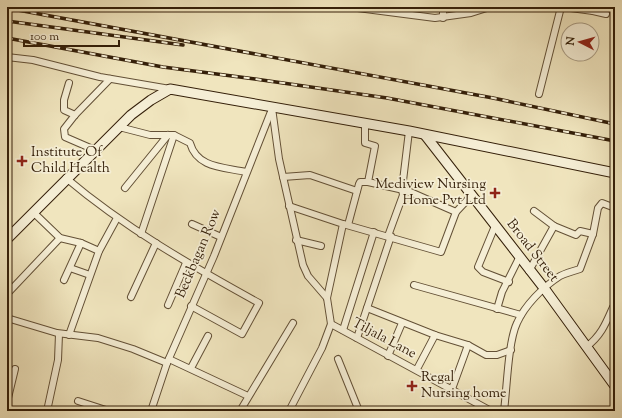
<svg xmlns="http://www.w3.org/2000/svg" width="622" height="418" font-family="'Sorts Mill Goudy',serif">
<style>
.lines{fill:none;stroke-linecap:round;stroke-linejoin:round}
.street-casing{stroke:#635036;stroke-width:8}
.secondary-casing{stroke:#341f09;stroke-width:11}
.street{stroke:#f5eed5;stroke-width:6}
.secondary{stroke:#f5eed5;stroke-width:9}
.rail-casing{stroke:#341f09;stroke-width:3.5}
.rail{stroke:#f5eed5;stroke-width:2;stroke-dasharray:6;stroke-linecap:butt}
.poi-dot{fill:#8f2418;stroke:#f5eed5;stroke-width:1.5}
.labels{text-anchor:middle;dominant-baseline:central;stroke-width:3.5;stroke-linejoin:round;paint-order:stroke}
.poi-label{font-size:14px;fill:#341f09;stroke:#f5eed5;text-anchor:start}
.street-label{font-size:14px;fill:#341f09;stroke:#f5eed5}
</style>
<rect width="100%" height="100%" fill="#f0e5be"/>
<filter id="stains"><feTurbulence type="fractalNoise" baseFrequency=".005" numOctaves="4"/><feColorMatrix values="0 0 0 0 .2 0 0 0 0 .09 0 0 0 0 .02 0 0 0 .5 -.17"/></filter>
<radialGradient id="worn" r=".72"><stop offset=".6" stop-color="#630" stop-opacity="0"/><stop offset="1" stop-color="#630" stop-opacity=".3"/></radialGradient>
<g class="lines">
<defs>
<g id="street">
<polyline points="350,7 435,18 471,13 490,7"/>
<polyline points="563,7 593,11 602,7"/>
<polyline points="593,11 606,14"/>
<polyline points="443,18 443,7"/>
<polyline points="7,57 33,60 100,77 170,89"/>
<polyline points="69,83 64,100 64,110 75,115"/>
<polyline points="539,94 561,7"/>
<polyline points="272,108 279,159 303,265 308,276 327,298 331,324 491,411"/>
<polyline points="365,123 365,143 375,146 368,182 408,191 456,212"/>
<path d="M119,127L150,135H174L190,143C197,168 223,167 246,172"/>
<polyline points="95,150 65,137 64,129 75,115 110,79"/>
<polyline points="283,177 310,175 357,191"/>
<path d="M66,178C125,228 192,266 259,303L242,334L191,306"/>
<polyline points="125,188 168,135"/>
<polyline points="289,206 343,224 327,298"/>
<polyline points="33,212 60,238 81,243"/>
<polyline points="192,224 221,237"/>
<polyline points="343,224 441,252 456,212 471,196"/>
<polyline points="348,225 359,184 360,182 368,182"/>
<polyline points="495,226 478,267 483,272 509,282"/>
<polyline points="554,226 576,235 580,231 593,234"/>
<polyline points="141,234 174,135"/>
<polyline points="388,236 403,195 402,189 409,131"/>
<polyline points="296,240 321,246"/>
<polyline points="70,268 90,275"/>
<polyline points="529,271 554,226 534,211"/>
<polyline points="64,280 81,243 99,251"/>
<polyline points="414,285 521,315"/>
<polyline points="7,294 60,238"/>
<polyline points="131,297 156,243"/>
<polyline points="168,305 186,263"/>
<polyline points="367,308 435,335 468,345 486,355 497,355 511,350"/>
<polyline points="497,309 502,292 519,258"/>
<polyline points="7,318 57,333 98,338 133,349 167,363"/>
<polyline points="343,330 374,232"/>
<polyline points="69,335 99,251 117,218"/>
<polyline points="357,338 391,236"/>
<path d="M586,347C601,336 606,323 613,307"/>
<polyline points="388,356 402,323"/>
<polyline points="169,359 248,396"/>
<polyline points="338,359 359,411"/>
<polyline points="191,368 208,336"/>
<polyline points="417,369 435,335"/>
<polyline points="452,389 468,345"/>
<polyline points="78,401 109,411"/>
<polyline points="7,402 15,369"/>
<polyline points="47,411 58,360 59,334"/>
<polyline points="151,411 167,363 214,256 272,109"/>
<polyline points="240,411 293,323"/>
<polyline points="289,411 322,348 331,324"/>
<path d="M504,411C507,388 508,342 517,323C525,305 543,287 560,276C566,273 573,271 580,269L593,234L598,208L602,203L615,208"/>
</g>
<g id="secondary">
<polyline points="425,135 544,288 615,386"/>
<polyline points="7,239 131,115 151,100 170,89 409,131 615,173"/>
</g>
</defs>
<use href="#street" class="street-casing"/>
<use href="#secondary" class="secondary-casing"/>
<use href="#street" class="street"/>
<use href="#secondary" class="secondary"/>
<defs>
<g id="rail">
<polyline points="7,8 493,98 615,124"/>
<polyline points="7,21 183,45"/>
<polyline points="7,38 163,67 255,79 387,98 615,141"/>
</g>
</defs>
<use href="#rail" class="rail-casing"/>
<use href="#rail" class="rail"/>
</g>
<g class="poi-dot">
<path d="M20 155h4v4h4v4h-4v4h-4v-4h-4v-4h4z"/>
<path d="M493 187h4v4h4v4h-4v4h-4v-4h-4v-4h4z"/>
<path d="M410 380h4v4h4v4h-4v4h-4v-4h-4v-4h4z"/>
</g>
<g class="labels">
<g class="poi-label">
<text x="31" y="153">Institute Of<tspan x="31" dy="16">Child Health</tspan></text>
<text x="486" y="185" text-anchor="end">Mediview Nursing<tspan x="486" dy="16">Home Pvt Ltd</tspan></text>
<text x="421" y="378">Regal<tspan x="421" dy="16">Nursing home</tspan></text>
</g>
<g class="street-label">
<text transform="translate(532 251) rotate(52)">Broad Street</text>
<text transform="translate(199 254) rotate(-67)">Beckbagan Row</text>
<text transform="translate(384 339) rotate(28)">Tiljala Lane</text>
</g>
</g>
<rect width="622" height="418" fill="none" stroke="#f0e5be" stroke-width="24"/>
<rect x="8" y="8" width="606" height="402" fill="none" stroke="#341f09" stroke-width="2"/>
<rect x="12" y="12" width="598" height="394" fill="none" stroke="#341f09"/>
<g transform="translate(580 42) rotate(276)"><circle r="19" fill="#f5eed5" stroke="#a89b83"/>
<path d="M0-3L7 15L0 10L-7 15Z" fill="#8f2418"/>
<text y="-6" font-size="11" font-weight="bold" text-anchor="middle" fill="#341f09">N</text>
</g>
<path d="M24 40v6h95v-6" fill="none" stroke="#341f09" stroke-width="2"/>
<text x="30" y="40" font-size="12" fill="#341f09" stroke="#f5eed5" stroke-width="3" paint-order="stroke">100 m</text>
<rect width="100%" height="100%" filter="url(#stains)"/>
<rect width="100%" height="100%" fill="url(#worn)"/>
</svg>
